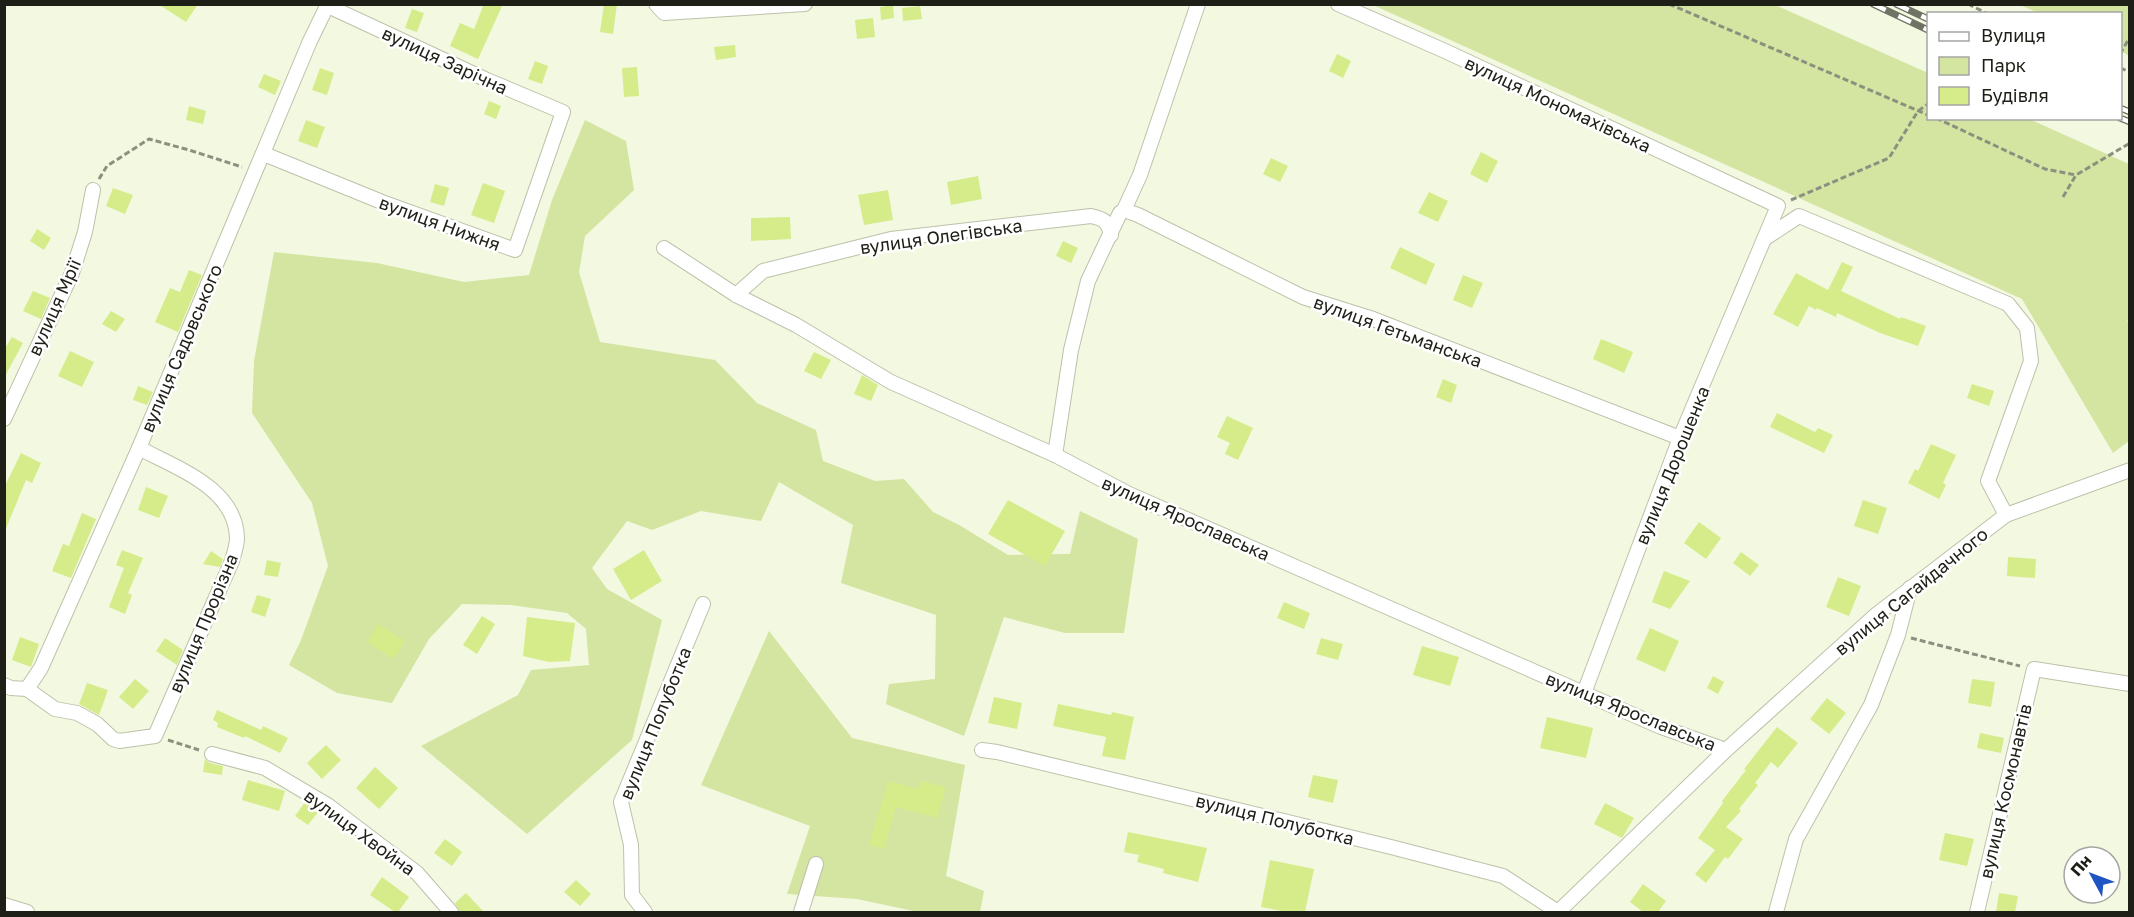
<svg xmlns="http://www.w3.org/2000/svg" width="2134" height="917" font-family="'Golos Text',sans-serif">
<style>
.green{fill:#d4e4a1}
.building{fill:#d6ec8b}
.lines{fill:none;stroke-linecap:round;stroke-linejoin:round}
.minor-casing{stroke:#bcc2aa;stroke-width:16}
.path{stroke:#8b907f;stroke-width:3;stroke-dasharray:6 3;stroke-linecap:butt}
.minor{stroke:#fff;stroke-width:14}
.rail-casing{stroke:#6f7364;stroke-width:7}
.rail{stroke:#fff;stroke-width:4.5;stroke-dasharray:14;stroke-linecap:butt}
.labels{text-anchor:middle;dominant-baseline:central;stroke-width:5;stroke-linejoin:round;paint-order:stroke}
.street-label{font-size:18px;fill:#1e2017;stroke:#fff}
</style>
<rect width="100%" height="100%" fill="#f2f9e0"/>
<g class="green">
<polygon points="1373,5 1775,5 1928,73 1928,118 2029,119 2129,164 2130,317 2127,321 2130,322 2129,441 2113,453 2022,299"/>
<polygon points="2020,5 2129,5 2129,56 2121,51 2120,14 2039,13"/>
<polygon points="585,120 626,141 634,190 585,236 579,272 600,342 715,360 757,403 816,430 823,461 875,481 904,479 933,512 961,526 1008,555 1070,554 1080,511 1138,539 1124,633 1065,633 1004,617 964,736 886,704 889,684 935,679 936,615 841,583 853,525 779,482 761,521 701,511 652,530 627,521 592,568 607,589 662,620 632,740 527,834 421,746 518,695 531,670 589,665 586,629 567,613 511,605 462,604 429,639 392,703 337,693 289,665 301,640 328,566 312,503 252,413 254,361 274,252 377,263 464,282 529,275 552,200"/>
<polygon points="769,631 852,738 965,765 946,876 984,891 980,912 918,912 857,899 787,894 810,826 701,785"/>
</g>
<g class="building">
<polygon points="158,4 198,4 186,22"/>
<polygon points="484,4 503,4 478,59 450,46 460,23 474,29"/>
<polygon points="604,4 617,4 613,34 600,32"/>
<polygon points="893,5 894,18 881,20 880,7"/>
<polygon points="920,6 922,19 903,21 902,8"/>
<polygon points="412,9 424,13 417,32 405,28"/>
<polygon points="873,18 875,37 857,39 855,20"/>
<polygon points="735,45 736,57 716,60 714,47"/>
<polygon points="1337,54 1351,61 1343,78 1329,71"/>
<polygon points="535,61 548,66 542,84 528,79"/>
<polygon points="637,67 639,96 624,97 622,68"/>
<polygon points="320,68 334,73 327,95 312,90"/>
<polygon points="264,74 281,81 275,95 258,87"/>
<polygon points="489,101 501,106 496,119 484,114"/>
<polygon points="189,106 206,111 203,124 186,120"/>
<polygon points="306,120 325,127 317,148 298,141"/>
<polygon points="1481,152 1498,161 1487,183 1470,174"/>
<polygon points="1271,158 1288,166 1280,182 1263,174"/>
<polygon points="978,176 982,199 951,205 947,182"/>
<polygon points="483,183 505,191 494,223 471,215"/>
<polygon points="435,184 449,188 444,206 430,202"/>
<polygon points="113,188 133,195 125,214 106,206"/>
<polygon points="888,190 893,220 864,225 858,195"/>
<polygon points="1429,192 1448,201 1438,222 1418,213"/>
<polygon points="790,217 791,239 751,241 751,218"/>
<polygon points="37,229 51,238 44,250 30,241"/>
<polygon points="1063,241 1078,248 1071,263 1056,256"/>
<polygon points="1400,247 1435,264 1426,285 1390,268"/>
<polygon points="1842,262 1853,267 1841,291 1900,319 1901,317 1926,326 1918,346 1880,333 1837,313 1836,317 1817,308 1816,310 1809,306 1798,327 1773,314 1796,273 1828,290"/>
<polygon points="189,270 202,275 178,332 155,322 170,288 180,292"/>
<polygon points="1463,275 1483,283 1472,308 1453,300"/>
<polygon points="33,291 50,298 41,319 23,311"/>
<polygon points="111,311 125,319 116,332 102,324"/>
<polygon points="12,337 23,343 4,378 4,350"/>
<polygon points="1601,339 1633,352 1624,373 1593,359"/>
<polygon points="70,351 94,362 82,387 58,376"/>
<polygon points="814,352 831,360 821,379 804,371"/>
<polygon points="862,375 878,385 871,401 854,394"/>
<polygon points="1443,379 1457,385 1451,403 1436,397"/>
<polygon points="1972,384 1994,391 1989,406 1967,398"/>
<polygon points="138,386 153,392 147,405 133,400"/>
<polygon points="1777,413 1815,432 1818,428 1833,435 1824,453 1770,427"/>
<polygon points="1227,416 1253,428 1238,460 1225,454 1230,443 1217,437"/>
<polygon points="1931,444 1956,455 1943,483 1946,485 1939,499 1908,483 1915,469 1918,471"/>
<polygon points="21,453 41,463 32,483 26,480 5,531 4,488"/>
<polygon points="146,487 168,496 159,518 138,510"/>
<polygon points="1008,500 1065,531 1045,566 988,534"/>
<polygon points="1863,500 1887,508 1878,534 1854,526"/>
<polygon points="82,513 96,519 71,578 52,571 63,544 69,546"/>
<polygon points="1699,522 1721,538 1706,559 1684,543"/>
<polygon points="122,550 143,558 128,593 132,595 125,614 109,607 124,568 116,565"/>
<polygon points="644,550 662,581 631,600 613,569"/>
<polygon points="211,551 223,559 220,567 203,564"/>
<polygon points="1741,552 1759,565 1750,576 1733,563"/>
<polygon points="2008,557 2036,559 2035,578 2007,576"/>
<polygon points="267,560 281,563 278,577 264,575"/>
<polygon points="1664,571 1690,581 1670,609 1652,602"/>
<polygon points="1838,577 1861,586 1849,616 1826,607"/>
<polygon points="257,595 271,599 265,617 251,612"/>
<polygon points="1284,602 1310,613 1304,629 1277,618"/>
<polygon points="482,616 495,624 477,654 463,645"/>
<polygon points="527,617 575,623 570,661 549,662 523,656"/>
<polygon points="378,624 405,641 394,659 367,642"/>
<polygon points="1650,628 1679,641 1665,672 1636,659"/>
<polygon points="20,637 39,644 31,667 12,660"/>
<polygon points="165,638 183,650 177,665 156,651"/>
<polygon points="1321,638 1343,644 1338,660 1316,654"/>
<polygon points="1422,646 1459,657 1450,686 1413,675"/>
<polygon points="1713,676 1724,682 1718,694 1707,688"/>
<polygon points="135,679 149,691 133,709 119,697"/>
<polygon points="1972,679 1995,682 1991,707 1968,703"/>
<polygon points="87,683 108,690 99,715 79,704"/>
<polygon points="994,697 1022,703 1017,729 988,723"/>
<polygon points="1827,698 1846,713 1829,734 1810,719"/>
<polygon points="1058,704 1111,715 1112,712 1134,717 1125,760 1102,756 1106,737 1053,726"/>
<polygon points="217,710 261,730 263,726 288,738 280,753 245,736 244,738 217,727 218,723 213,720"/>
<polygon points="1547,717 1593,728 1586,758 1540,748"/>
<polygon points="1777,727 1798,743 1778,768 1771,762 1755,783 1758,785 1739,809 1741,811 1726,827 1743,839 1728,859 1725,857 1706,883 1695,874 1715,850 1698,838 1723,803 1722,801 1746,770 1744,769"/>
<polygon points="1980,733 2004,738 2001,753 1977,748"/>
<polygon points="326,745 341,760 322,779 307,763"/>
<polygon points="205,759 210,763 223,766 222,775 203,772"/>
<polygon points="375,767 398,788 379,809 356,788"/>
<polygon points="1313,775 1338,780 1333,803 1308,797"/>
<polygon points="248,780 285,791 279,811 242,800"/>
<polygon points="888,781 918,789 921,781 946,787 937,818 896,807 884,849 869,845"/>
<polygon points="305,802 319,811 308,825 295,816"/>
<polygon points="1605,803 1634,818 1622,838 1594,824"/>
<polygon points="1128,832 1207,848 1198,882 1163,873 1164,869 1137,862 1139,855 1124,852"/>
<polygon points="1945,833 1974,839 1967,866 1939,860"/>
<polygon points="445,839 462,852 452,866 434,853"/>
<polygon points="1270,860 1314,869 1305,912 1287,912 1261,907"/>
<polygon points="382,877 409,897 398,912 395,912 370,895"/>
<polygon points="576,880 591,894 580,906 564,892"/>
<polygon points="1643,884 1666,901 1658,912 1643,912 1630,902"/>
<polygon points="466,893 484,912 460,912 455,903"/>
<polygon points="1999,893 2018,896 2015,912 1996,912"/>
</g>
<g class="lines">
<defs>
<g id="minor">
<polyline points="656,4 664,13 805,4"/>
<polyline points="1338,4 1445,51 1778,206 1680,438 1584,693"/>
<polyline points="264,154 382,202 515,250 563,112 487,80 328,6"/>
<polyline points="1124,210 1138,215 1303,297 1373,319 1680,438"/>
<polyline points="664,248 736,295 796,325 891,382 1055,455 1129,494 1661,727 1726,750"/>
<path d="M736,295L763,271L891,239L1091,216C1104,219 1108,221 1111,235"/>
<polyline points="4,419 72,273 85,232 93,190"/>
<polyline points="1055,455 1071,350 1088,281 1120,213 1124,210 1140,175 1198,4"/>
<polyline points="2006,515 2130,470"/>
<path d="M4,685L11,688L27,689L55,709L77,713L97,724L113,739L119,741L155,736L232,561C234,554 237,545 237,538C236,488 176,468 139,448"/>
<polyline points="27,689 41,668 139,448 310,41 328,4"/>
<polyline points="982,750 997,752 1391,847 1503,876 1558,912"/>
<polyline points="212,754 265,768 329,806 417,873 451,912"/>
<polyline points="4,905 27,912"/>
<polyline points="645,912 632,895 631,845 621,802 703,604"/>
<polyline points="801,912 816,864"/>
<polyline points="1558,912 1726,750 1877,614 2006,515 1988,481 2031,361 2027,328 2008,304 1799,216 1764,239"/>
<polyline points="1776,912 1796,839 1871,705 1898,635 1910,588"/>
<polyline points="1977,912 2034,669 2130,684"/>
</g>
</defs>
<use href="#minor" class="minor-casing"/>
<g class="path">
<polyline points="1669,4 1928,115"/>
<polyline points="1968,4 1988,14"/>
<polyline points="2120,54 2130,37"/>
<polyline points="2120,68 2130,72"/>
<polyline points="1936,118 2045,169 2076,175"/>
<polyline points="99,179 107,166 149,139 189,150 242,167"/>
<polyline points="2063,197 2076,175 2130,143"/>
<polyline points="1791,200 1889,158 1918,111 1928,104"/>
<polyline points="1911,638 2020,666"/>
<polyline points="168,740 199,750"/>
</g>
<use href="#minor" class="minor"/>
<defs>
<g id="rail">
<polyline points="1873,4 1928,30"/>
<polyline points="1896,4 1928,19"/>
<polyline points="2120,108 2130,112"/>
<polyline points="2120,118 2130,122"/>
</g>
</defs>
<use href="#rail" class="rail-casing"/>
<use href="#rail" class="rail"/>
</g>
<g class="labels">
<g class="street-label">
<text transform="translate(445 60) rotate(25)">вулиця Зарічна</text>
<text transform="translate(1558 104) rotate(25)">вулиця Мономахівська</text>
<text transform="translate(440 223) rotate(20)">вулиця Нижня</text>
<text transform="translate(941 236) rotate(-8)">вулиця Олегівська</text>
<text transform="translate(54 307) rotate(-66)">вулиця Мрії</text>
<text transform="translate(1398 331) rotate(20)">вулиця Гетьманська</text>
<text transform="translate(181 348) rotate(-67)">вулиця Садовського</text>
<text transform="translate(1672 465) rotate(-68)">вулиця Дорошенка</text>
<text transform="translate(1186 518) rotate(24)">вулиця Ярославська</text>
<text transform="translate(1911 591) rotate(-39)">вулиця Сагайдачного</text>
<text transform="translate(203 623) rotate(-67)">вулиця Прорізна</text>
<text transform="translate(1631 711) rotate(22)">вулиця Ярославська</text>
<text transform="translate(655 723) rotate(-68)">вулиця Полуботка</text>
<text transform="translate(2005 791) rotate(-77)">вулиця Космонавтів</text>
<text transform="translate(1275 819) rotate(14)">вулиця Полуботка</text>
<text transform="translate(360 832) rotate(36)">вулиця Хвойна</text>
</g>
</g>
<rect width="2134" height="917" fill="none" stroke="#1e2017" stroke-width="12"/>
<rect x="1927" y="12" width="195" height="108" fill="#ffffff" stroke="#a5a6a2" stroke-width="1.5"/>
<rect x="1939" y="32" width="30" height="9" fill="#ffffff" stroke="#a5a6a2" stroke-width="1.5"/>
<text x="1981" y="42" font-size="18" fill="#1e2017">Вулиця</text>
<rect x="1939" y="57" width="30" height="18" fill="#d4e4a1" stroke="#a5a6a2" stroke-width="1.5"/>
<text x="1981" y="72" font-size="18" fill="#1e2017">Парк</text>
<rect x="1939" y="87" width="30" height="18" fill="#d6ec8b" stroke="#a5a6a2" stroke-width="1.5"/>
<text x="1981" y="102" font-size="18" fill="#1e2017">Будівля</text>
<g transform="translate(2092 875) rotate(311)"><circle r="28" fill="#ffffff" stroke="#a5a6a2" stroke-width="1.5"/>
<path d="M0-4.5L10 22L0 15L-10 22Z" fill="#1e55c2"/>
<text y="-9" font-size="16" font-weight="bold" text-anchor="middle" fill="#1e2017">Пн</text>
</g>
</svg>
